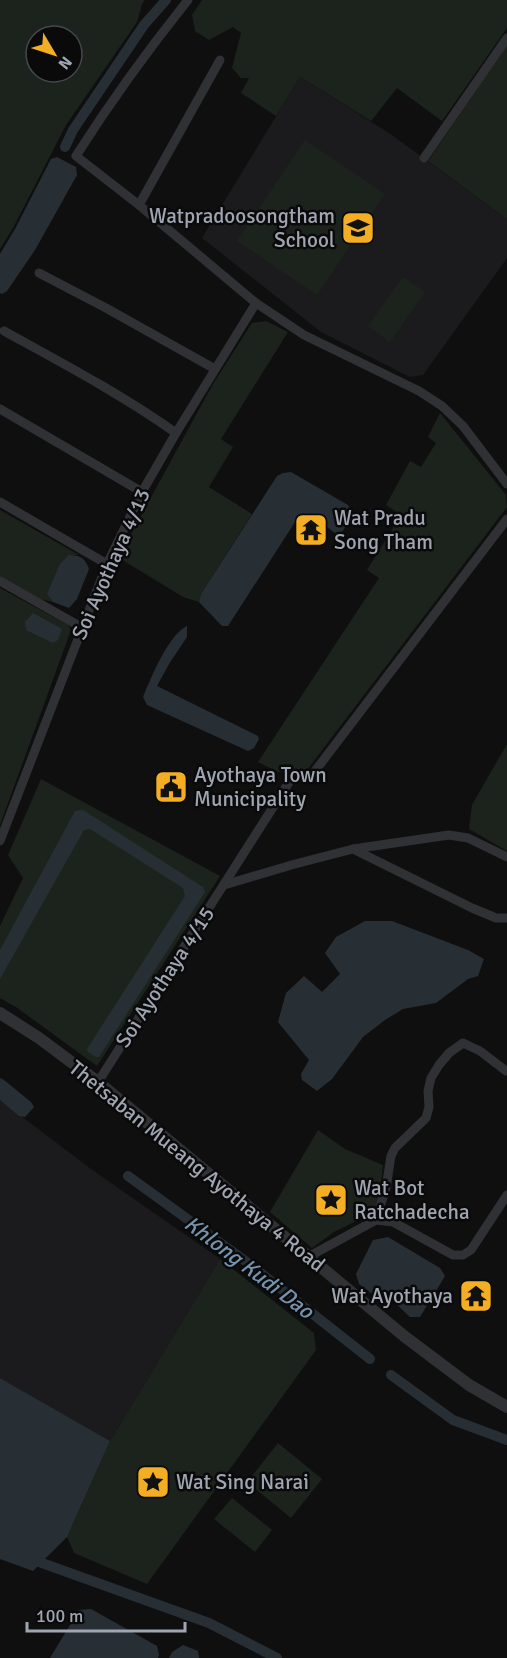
<svg xmlns="http://www.w3.org/2000/svg" width="507" height="1658" font-family="Signika,sans-serif">
<style>
.built{fill:#1b1b1d}
.green{fill:#1b231c;fill-rule:evenodd}
.water{fill:#272f35}
.lines{fill:none;stroke-linecap:round;stroke-linejoin:round}
.canal{stroke:#272f35;stroke-width:10}
.minor{stroke:#303135;stroke-width:9}
.tertiary{stroke:#303135;stroke-width:12}
.labels{text-anchor:middle;dominant-baseline:central;stroke-width:5;stroke-linejoin:round;paint-order:stroke}
.poi-label{font-size:21px;fill:#9fa5b1;stroke:#0a0a0b;text-anchor:start}
.street-label{font-size:21px;fill:#9fa5b1;stroke:#0a0a0b}
.water-label{font-size:22px;font-style:italic;fill:#7593ae;stroke:#0a0a0b}
</style>
<rect width="100%" height="100%" fill="#0f0f10"/>
<g class="built">
<polygon points="300,77 389,133 507,219 507,258 423,375 410,377 321,332 202,238"/>
<polygon points="0,1100 91,1169 220,1259 110,1441 0,1378"/>
</g>
<g class="green">
<path d="M0,0H145L142,4L137,22L66,125L13,228L0,249ZM36,36H72V72H36Z"/>
<polygon points="202,0 507,0 507,28 442,121 397,88 371,121 300,77 276,116 241,93 249,78 241,78 232,68 241,33 233,27 209,40 195,31 192,15"/>
<polygon points="507,45 507,219 428,161"/>
<polygon points="305,140 385,194 317,295 237,241"/>
<polygon points="403,277 425,292 390,342 368,326"/>
<polygon points="266,321 288,332 221,439 233,447 209,487 252,514 201,594 199,602 183,597 124,561 120,554 213,384 252,323"/>
<polygon points="440,413 506,495 507,507 307,770 278,772 258,762 379,578 367,570 401,515 386,505 410,461 421,467 436,443 428,437"/>
<polygon points="0,510 79,555 69,555 47,594 53,602 40,599 0,577"/>
<polygon points="0,588 68,625 71,630 0,825"/>
<polygon points="507,744 507,851 469,829 472,805"/>
<polygon points="41,779 220,876 97,1066 16,1007 0,998 0,926 23,878 8,855"/>
<polygon points="318,1130 345,1149 383,1165 380,1194 376,1211 334,1232 312,1248 270,1212"/>
<polygon points="220,1259 314,1333 316,1350 147,1584 74,1553 67,1537 110,1441"/>
<polygon points="278,1443 322,1479 291,1518 247,1482"/>
<polygon points="232,1498 272,1530 255,1552 214,1519"/>
</g>
<g class="water">
<polygon points="57,157 76,167 77,175 35,250 7,291 2,294 0,293 0,254 15,229 51,159"/>
<path d="M291,472L348,505C354,516 348,523 342,532L336,534C324,525 309,510 295,522L228,626H222L199,602L201,594L277,476L283,473Z"/>
<path d="M69,555C80,555 85,558 89,569L77,599L69,608L53,602L47,594L60,564Z"/>
<polygon points="33,613 62,629 58,640 53,643 26,630 25,622"/>
<path d="M187,626V637L169,664L157,686L258,736L259,739L254,748L248,751L147,705L143,697C151,678 168,635 187,626Z"/>
<polygon points="83,810 203,887 205,892 99,1057 96,1057 88,1052 87,1049 185,896 183,888 90,829 84,830 0,979 0,950 75,811"/>
<polygon points="365,921 392,921 468,950 484,959 478,976 468,979 436,1003 403,1009 385,1020 363,1037 332,1079 317,1091 302,1080 301,1074 309,1060 278,1022 286,993 304,976 322,992 340,974 325,953 336,937"/>
<polygon points="0,1078 4,1080 31,1102 34,1107 25,1117 19,1116 0,1100"/>
<polygon points="388,1237 440,1268 445,1276 420,1317 410,1317 395,1303 379,1299 359,1284 356,1274 373,1240"/>
<polygon points="0,1378 110,1441 67,1537 33,1571 0,1559"/>
<polygon points="91,1609 157,1646 159,1655 158,1658 50,1658 79,1610"/>
<polygon points="183,1645 198,1651 199,1658 169,1658 172,1652"/>
</g>
<g class="lines">
<g class="canal">
<polyline points="65,147 73,130 144,25 166,0"/>
<polyline points="128,1176 248,1263 370,1359"/>
<polyline points="391,1375 453,1420 507,1440"/>
<polyline points="28,1558 209,1623 277,1658"/>
</g>
<g class="minor">
<path d="M188,0C148,50 111,101 76,156L139,205L256,303L304,335L419,391L442,406L463,426L507,484"/>
<polyline points="424,158 507,38"/>
<polyline points="139,205 220,60"/>
<polyline points="39,273 106,308 215,369"/>
<path d="M4,331C62,363 121,394 176,433"/>
<polyline points="0,409 142,492"/>
<polyline points="0,502 107,564"/>
<polyline points="0,581 81,627"/>
<polyline points="0,841 107,564 142,492 176,433 256,303"/>
<polyline points="353,849 472,908 496,918 507,918"/>
<polyline points="224,885 295,864 353,849 449,835 468,838 507,857"/>
<polyline points="98,1082 291,779 312,775 507,519"/>
<polyline points="376,1220 386,1188 391,1156 395,1148 426,1118 429,1107 428,1091 431,1078 439,1065 449,1053 463,1043 480,1051 506,1071"/>
<polyline points="308,1257 376,1220 393,1222 453,1255 463,1255 471,1250 507,1195"/>
</g>
<polyline class="tertiary" points="0,1013 39,1038 98,1082 404,1336 469,1385 507,1407"/>
</g>
<defs>
<symbol id="school-square" viewBox="-11 -11 22 22"><rect x="-9" y="-9" width="18" height="18" rx="4" fill="#f3ae24" stroke="#0a0a0b"/><path d="M0-5L7-2L0 1L-7-2ZM-4 1L0 2.5L4 1V4Q0 6-4 4Z" fill="#111"/></symbol>
<symbol id="temple-square" viewBox="-11 -11 22 22"><rect x="-9" y="-9" width="18" height="18" rx="4" fill="#f3ae24" stroke="#0a0a0b"/><path d="M0-6L5-2H3V0L6.5 2.5H4V6H1.5V3h-3V6H-4V2.5H-6.5L-3 0V-2H-5Z" fill="#111"/></symbol>
<symbol id="civic-square" viewBox="-11 -11 22 22"><rect x="-9" y="-9" width="18" height="18" rx="4" fill="#f3ae24" stroke="#0a0a0b"/><path d="M-.6-6.5H3V-4.5H.6V-3L4-1V1h2V6H-6V1h2V-1L-.6-3ZM-1.2 2.5V6h2.4V2.5Z" fill="#111"/></symbol>
<symbol id="sight-square" viewBox="-11 -11 22 22"><rect x="-9" y="-9" width="18" height="18" rx="4" fill="#f3ae24" stroke="#0a0a0b"/><path d="M0-6L1.8-2.2L6-1.7L2.9 1.2L3.7 5.4L0 3.3L-3.7 5.4L-2.9 1.2L-6-1.7L-1.8-2.2Z" fill="#111"/></symbol>
</defs>
<g fill-rule="evenodd">
<use href="#school-square" x="339" y="209" width="38" height="38"/>
<use href="#temple-square" x="292" y="511" width="38" height="38"/>
<use href="#civic-square" x="152" y="768" width="38" height="38"/>
<use href="#sight-square" x="312" y="1181" width="38" height="38"/>
<use href="#temple-square" x="457" y="1277" width="38" height="38"/>
<use href="#sight-square" x="134" y="1463" width="38" height="38"/>
</g>
<g class="labels">
<g class="poi-label">
<text x="335" y="216" text-anchor="end">Watpradoosongtham<tspan x="335" dy="24">School</tspan></text>
<text x="334" y="518">Wat Pradu<tspan x="334" dy="24">Song Tham</tspan></text>
<text x="194" y="775">Ayothaya Town<tspan x="194" dy="24">Municipality</tspan></text>
<text x="354" y="1188">Wat Bot<tspan x="354" dy="24">Ratchadecha</tspan></text>
<text x="453" y="1296" text-anchor="end">Wat Ayothaya</text>
<text x="176" y="1482">Wat Sing Narai</text>
</g>
<g class="street-label">
<text transform="translate(111 564) rotate(-66)">Soi Ayothaya 4/13</text>
<text transform="translate(165 977) rotate(-57)">Soi Ayothaya 4/15</text>
<text transform="translate(197 1166) rotate(39)">Thetsaban Mueang Ayothaya 4 Road</text>
</g>
<g class="water-label">
<text transform="translate(249 1267) rotate(37)">Khlong Kudi Dao</text>
</g>
</g>
<g transform="translate(54 54) rotate(129)"><circle r="28" fill="#0a0a0b" stroke="#46484d" stroke-width="1.5"/>
<path d="M0-4.5L10 22L0 15L-10 22Z" fill="#f3ae24"/>
<text y="-9" font-size="16" font-weight="bold" text-anchor="middle" fill="#9fa5b1">N</text>
</g>
<path d="M27 1622v9h158v-9" fill="none" stroke="#9fa5b1" stroke-width="3"/>
<text x="36" y="1622" font-size="18" fill="#9fa5b1" stroke="#0a0a0b" stroke-width="4.5" paint-order="stroke">100 m</text>
</svg>
